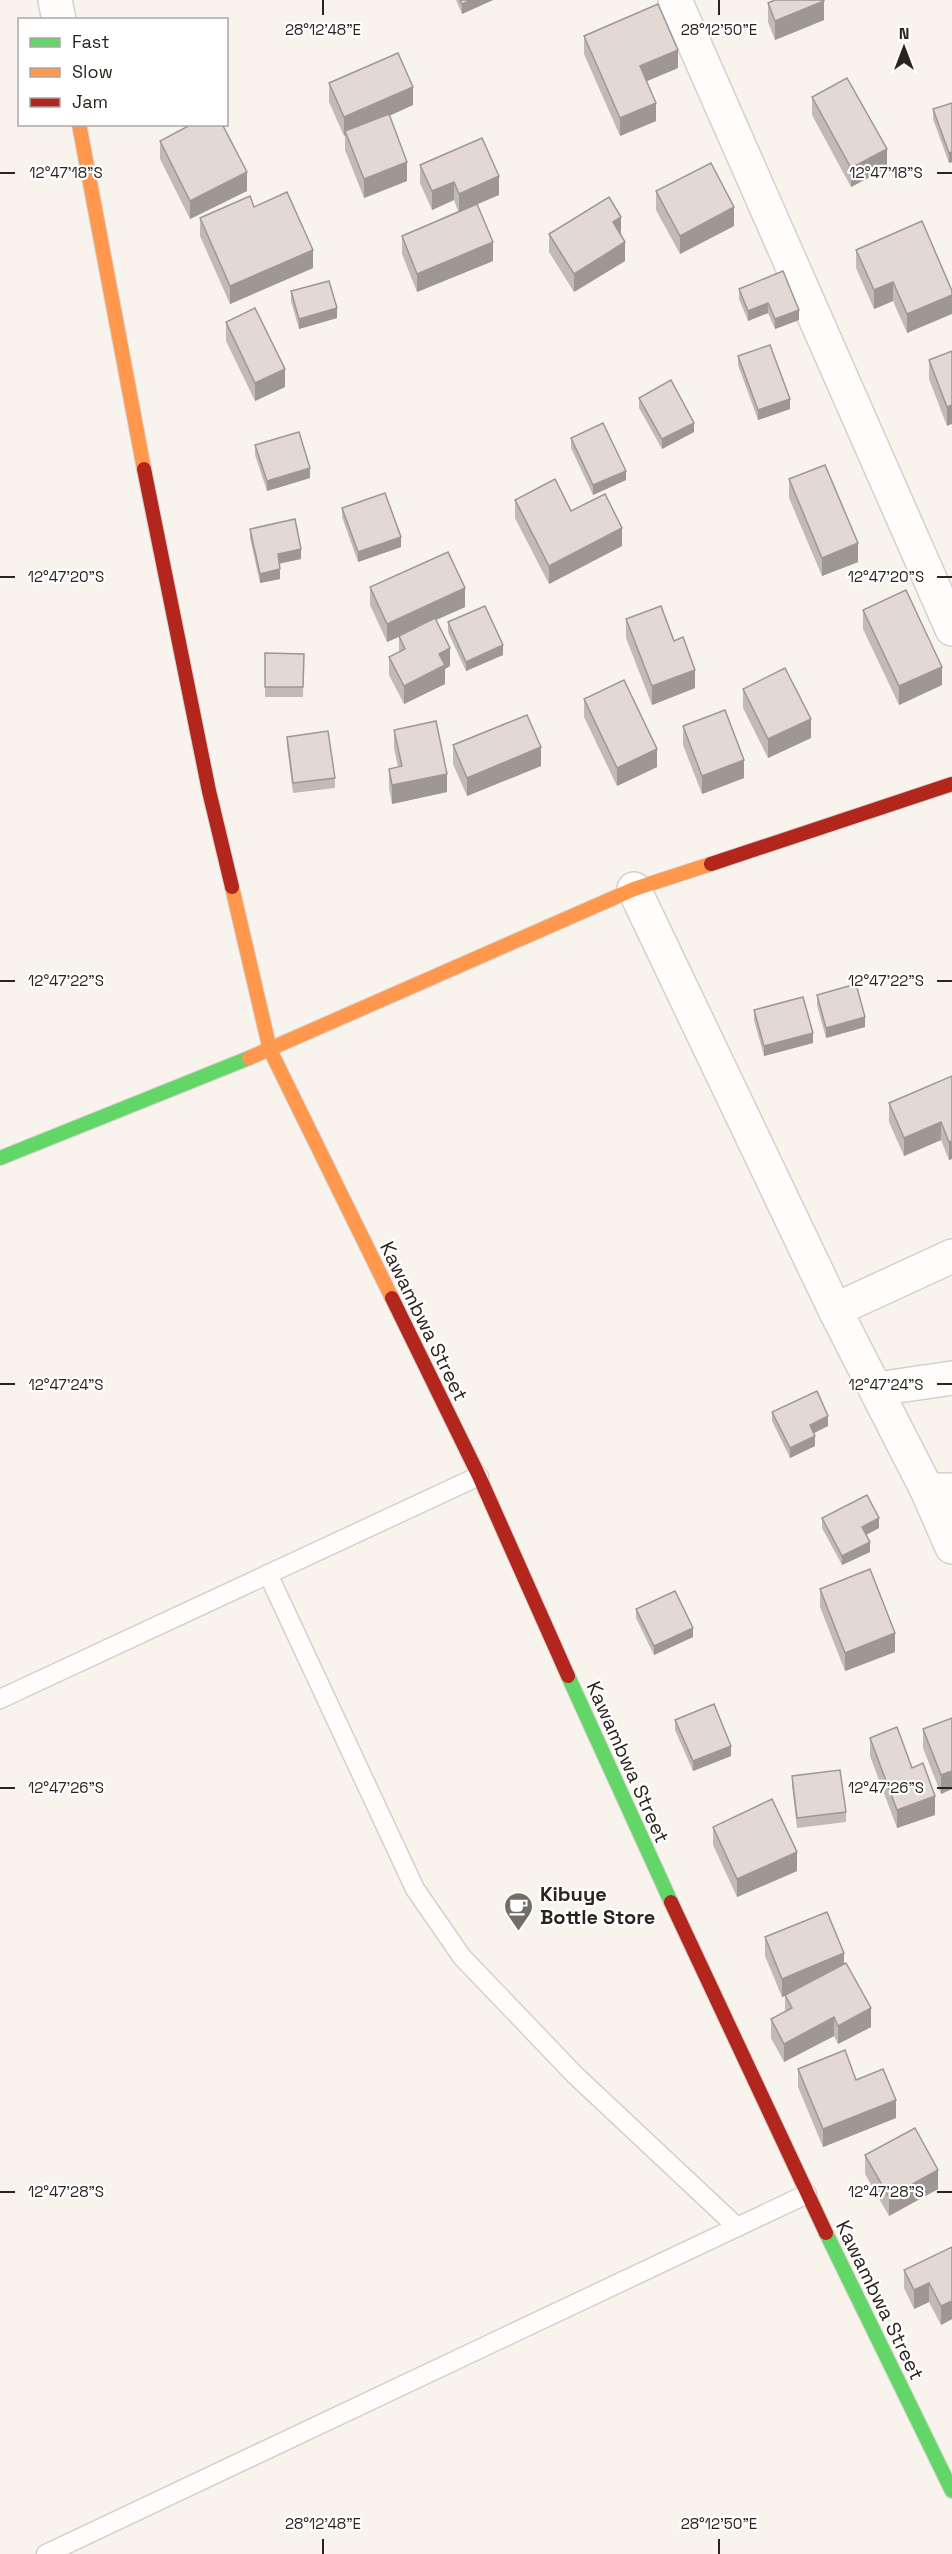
<svg xmlns="http://www.w3.org/2000/svg" width="952" height="2554" font-family="'Space Grotesk',sans-serif">
<style>
.lines{fill:none;stroke-linecap:round;stroke-linejoin:round}
.lane-casing{stroke:#d6d0ca;stroke-width:21}
.street-casing{stroke:#d6d0ca;stroke-width:36}
.fast-casing{stroke:#d6d0ca;stroke-width:16}
.slow-casing{stroke:#d6d0ca;stroke-width:16}
.jam-casing{stroke:#d6d0ca;stroke-width:16}
.lane{stroke:#fefdfc;stroke-width:18}
.street{stroke:#fefdfc;stroke-width:33}
.fast{stroke:#63d668;stroke-width:14}
.slow{stroke:#ff974d;stroke-width:14}
.jam{stroke:#b3261e;stroke-width:14}
.wall{fill:#c3bab5}
.shaded-wall{fill:#9f9794}
.building{fill:#e3d8d3;stroke:#9f9794;stroke-width:1.5}
.ticks{fill:none;stroke:#2b241e;stroke-width:2}
.labels{text-anchor:middle;dominant-baseline:central;stroke-width:4.5;stroke-linejoin:round;paint-order:stroke}
.street-label{font-size:20px;fill:#2b241e;stroke:#fff}
.poi-label{font-size:20px;font-weight:bold;fill:#2b241e;stroke:#fff;text-anchor:start}
.ticks-label{font-size:15px;text-anchor:middle;fill:#2b241e;stroke:#fff;stroke-width:4.5;stroke-linejoin:round;paint-order:stroke}
</style>
<rect width="100%" height="100%" fill="#f9f3ee"/>
<g class="lines">
<defs>
<g id="lane">
<polyline points="268,1574 415,1889 462,1957 575,2075 737,2227"/>
<polyline points="0,1699 479,1476"/>
<polyline points="46,2554 807,2194"/>
</g>
<g id="street">
<polyline points="55,0 59,20"/>
<polyline points="675,0 952,629"/>
<polyline points="634,889 835,1310 927,1490 952,1490"/>
<polyline points="835,1310 952,1256"/>
<polyline points="877,1389 952,1378"/>
<polyline points="927,1490 952,1547"/>
</g>
<g id="fast">
<polyline points="0,1158 249,1058"/>
<polyline points="568,1676 671,1902"/>
<polyline points="826,2233 952,2491"/>
</g>
<g id="slow">
<polyline points="79,124 144,469"/>
<polyline points="232,887 270,1050 392,1298"/>
<polyline points="249,1058 634,889 711,864"/>
</g>
<g id="jam">
<polyline points="144,469 209,791 232,887"/>
<polyline points="711,864 952,784"/>
<polyline points="392,1298 479,1476 568,1676"/>
<polyline points="671,1902 826,2233"/>
</g>
</defs>
<use href="#lane" class="lane-casing"/>
<use href="#street" class="street-casing"/>
<use href="#fast" class="fast-casing"/>
<use href="#slow" class="slow-casing"/>
<use href="#jam" class="jam-casing"/>
<use href="#lane" class="lane"/>
<use href="#street" class="street"/>
<use href="#fast" class="fast"/>
<use href="#slow" class="slow"/>
<use href="#jam" class="jam"/>
</g>
<g class="wall">
<polygon points="456,0 493,0 462,14"/>
<polygon points="768,3 824,20 775,40 768,22"/>
<polygon points="584,36 678,68 647,81 656,121 620,136 584,54"/>
<polygon points="329,83 413,105 389,116 407,181 364,198 345,150 345,135 344,136 329,102"/>
<polygon points="812,97 887,168 851,187 812,115"/>
<polygon points="952,103 952,162 949,163 933,119 933,109"/>
<polygon points="160,141 247,191 190,219 160,159"/>
<polygon points="420,165 499,195 477,204 493,261 417,292 402,254 402,236 458,211 454,200 432,210 420,183"/>
<polygon points="656,191 734,226 680,254 656,210"/>
<polygon points="254,207 313,268 230,304 200,236 200,218"/>
<polygon points="549,234 621,235 625,261 574,292 549,252"/>
<polygon points="856,250 952,291 907,333 893,301 874,309 856,268"/>
<polygon points="739,289 799,320 775,329 768,313 748,321 739,299"/>
<polygon points="291,291 337,318 299,329 291,301"/>
<polygon points="226,322 285,387 255,401 226,341"/>
<polygon points="952,351 947,426 929,379 929,360"/>
<polygon points="738,356 790,409 758,420 738,365"/>
<polygon points="639,398 694,432 662,449 639,408"/>
<polygon points="571,438 626,480 593,495 571,448"/>
<polygon points="255,445 310,478 267,491 255,455"/>
<polygon points="789,479 858,562 822,576 789,498"/>
<polygon points="515,500 571,511 622,546 549,584 515,518"/>
<polygon points="342,508 401,547 358,562 342,517"/>
<polygon points="250,529 301,559 279,563 280,579 260,583 250,538"/>
<polygon points="370,587 465,607 436,620 450,666 445,669 445,684 404,704 389,675 389,657 399,652 399,637 387,642 370,605"/>
<polygon points="863,610 942,685 899,705 863,629"/>
<polygon points="626,619 674,641 695,688 652,705 626,638"/>
<polygon points="448,622 503,655 466,671 448,632"/>
<polygon points="265,653 304,654 303,697 265,697"/>
<polygon points="743,689 811,738 768,758 743,708"/>
<polygon points="584,699 657,767 617,786 584,717"/>
<polygon points="683,726 744,778 702,794 683,745"/>
<polygon points="394,730 447,792 392,804 389,788 389,769 398,767 394,748"/>
<polygon points="287,737 335,778 335,788 293,793 287,746"/>
<polygon points="453,745 541,766 467,796 453,764"/>
<polygon points="817,995 865,1027 826,1038 817,1005"/>
<polygon points="754,1010 813,1043 764,1056 754,1020"/>
<polygon points="952,1076 952,1159 949,1160 941,1140 904,1156 889,1122 889,1103"/>
<polygon points="772,1412 828,1426 814,1433 815,1446 790,1458 772,1421"/>
<polygon points="822,1518 879,1528 866,1535 870,1552 842,1565 822,1528"/>
<polygon points="820,1589 895,1652 845,1671 820,1607"/>
<polygon points="636,1609 693,1637 654,1655 636,1618"/>
<polygon points="952,1718 952,1789 941,1794 923,1748 923,1729"/>
<polygon points="675,1720 731,1756 693,1771 675,1730"/>
<polygon points="870,1738 912,1768 935,1815 897,1828 870,1756"/>
<polygon points="792,1776 846,1812 846,1822 797,1828 792,1786"/>
<polygon points="713,1827 797,1871 737,1897 713,1845"/>
<polygon points="765,1937 844,1964 871,2027 838,2044 834,2036 784,2062 771,2038 771,2019 785,2011 785,1996 782,1997 765,1956"/>
<polygon points="798,2069 856,2080 896,2118 823,2147 798,2087"/>
<polygon points="865,2155 938,2189 889,2216 865,2174"/>
<polygon points="952,2247 952,2319 941,2325 929,2302 914,2309 904,2288 904,2270"/>
</g>
<g class="shaded-wall">
<polygon points="471,0 493,0 462,14 462,4"/>
<polygon points="824,1 824,20 775,40 775,21"/>
<polygon points="678,50 678,68 640,84 640,66"/>
<polygon points="413,87 413,105 347,135 345,131 345,135 344,136 344,117"/>
<polygon points="656,103 656,121 620,136 620,118"/>
<polygon points="887,149 887,168 851,187 851,168"/>
<polygon points="952,152 952,162 949,163 949,153"/>
<polygon points="407,162 407,181 364,198 364,179"/>
<polygon points="247,172 247,191 190,219 190,201"/>
<polygon points="499,176 499,195 459,212 459,194"/>
<polygon points="454,182 454,200 432,210 432,191"/>
<polygon points="734,207 734,226 680,254 680,236"/>
<polygon points="621,217 621,235 613,240 613,222"/>
<polygon points="493,242 493,261 417,292 417,274"/>
<polygon points="625,242 625,261 574,292 574,274"/>
<polygon points="313,250 313,268 230,304 230,286"/>
<polygon points="893,282 893,301 874,309 874,290"/>
<polygon points="952,295 952,314 907,333 907,314"/>
<polygon points="768,303 768,313 748,321 748,311"/>
<polygon points="337,308 337,318 299,329 299,319"/>
<polygon points="799,310 799,320 775,329 775,319"/>
<polygon points="285,369 285,387 255,401 255,383"/>
<polygon points="790,399 790,409 758,420 758,410"/>
<polygon points="952,405 952,424 947,426 947,407"/>
<polygon points="694,423 694,432 662,449 662,439"/>
<polygon points="310,468 310,478 267,491 267,481"/>
<polygon points="626,471 626,480 593,495 593,485"/>
<polygon points="622,528 622,546 549,584 549,566"/>
<polygon points="401,537 401,547 358,562 358,552"/>
<polygon points="858,543 858,562 822,576 822,558"/>
<polygon points="301,549 301,559 278,564 278,554"/>
<polygon points="280,569 280,579 260,583 260,574"/>
<polygon points="465,588 465,607 387,642 387,624"/>
<polygon points="503,645 503,655 466,671 466,662"/>
<polygon points="450,648 450,666 445,669 445,684 404,704 404,686 439,654"/>
<polygon points="942,667 942,685 899,705 899,686"/>
<polygon points="695,670 695,688 652,705 652,686"/>
<polygon points="811,719 811,738 768,758 768,739"/>
<polygon points="541,747 541,766 467,796 467,778"/>
<polygon points="657,749 657,767 617,786 617,768"/>
<polygon points="744,760 744,778 702,794 702,776"/>
<polygon points="447,774 447,792 392,804 392,785"/>
<polygon points="865,1017 865,1027 826,1038 826,1028"/>
<polygon points="813,1033 813,1043 764,1056 764,1046"/>
<polygon points="941,1122 941,1140 904,1156 904,1138"/>
<polygon points="952,1141 952,1159 949,1160 949,1142"/>
<polygon points="828,1416 828,1426 810,1435 810,1425"/>
<polygon points="815,1436 815,1446 790,1458 790,1448"/>
<polygon points="879,1518 879,1528 862,1537 862,1527"/>
<polygon points="870,1542 870,1552 842,1565 842,1556"/>
<polygon points="693,1628 693,1637 654,1655 654,1646"/>
<polygon points="895,1633 895,1652 845,1671 845,1653"/>
<polygon points="731,1746 731,1756 693,1771 693,1761"/>
<polygon points="952,1771 952,1789 941,1794 941,1775"/>
<polygon points="935,1796 935,1815 897,1828 897,1810"/>
<polygon points="797,1852 797,1871 737,1897 737,1879"/>
<polygon points="844,1953 844,1972 782,1997 782,1979"/>
<polygon points="871,2008 871,2027 838,2044 838,2026"/>
<polygon points="834,2017 834,2036 784,2062 784,2044"/>
<polygon points="896,2100 896,2118 823,2147 823,2129"/>
<polygon points="938,2170 938,2189 889,2216 889,2197"/>
<polygon points="929,2283 929,2302 914,2309 914,2290"/>
<polygon points="952,2301 952,2319 941,2325 941,2306"/>
</g>
<g class="building">
<polygon points="460,0 471,0 462,4"/>
<polygon points="775,0 823,0 824,1 775,21 768,3"/>
<polygon points="658,4 678,50 640,66 656,103 620,118 584,36"/>
<polygon points="398,53 413,87 344,117 329,83"/>
<polygon points="847,78 887,149 851,168 812,97"/>
<polygon points="952,103 952,152 949,153 933,109"/>
<polygon points="389,114 407,162 364,179 345,131"/>
<polygon points="192,124 222,124 247,172 190,201 160,141"/>
<polygon points="482,138 499,176 459,194 454,182 432,191 420,165"/>
<polygon points="711,163 734,207 680,236 656,191"/>
<polygon points="287,192 313,250 230,286 200,218 250,196 254,207"/>
<polygon points="609,197 621,217 613,222 625,242 574,274 549,234"/>
<polygon points="477,204 493,242 417,274 402,236"/>
<polygon points="922,221 952,291 952,295 907,314 893,282 874,290 856,250"/>
<polygon points="783,271 799,310 775,319 768,303 748,311 739,289"/>
<polygon points="329,281 337,308 299,319 291,291"/>
<polygon points="255,308 285,369 255,383 226,322"/>
<polygon points="770,345 790,399 758,410 738,356"/>
<polygon points="952,351 952,405 947,407 929,360"/>
<polygon points="671,380 694,423 662,439 639,398"/>
<polygon points="603,423 626,471 593,485 571,438"/>
<polygon points="299,432 310,468 267,481 255,445"/>
<polygon points="825,465 858,543 822,558 789,479"/>
<polygon points="555,479 571,511 605,494 622,528 549,566 515,500"/>
<polygon points="385,493 401,537 358,552 342,508"/>
<polygon points="295,519 301,549 278,554 280,569 260,574 250,529"/>
<polygon points="448,552 465,588 387,624 370,587"/>
<polygon points="906,590 942,667 899,686 863,610"/>
<polygon points="485,606 503,645 466,662 448,622"/>
<polygon points="661,606 674,641 683,637 695,670 652,686 626,619"/>
<polygon points="435,618 450,648 439,654 445,665 404,686 389,657 405,649 399,636"/>
<polygon points="265,653 304,654 303,687 265,687"/>
<polygon points="785,668 811,719 768,739 743,689"/>
<polygon points="624,680 657,749 617,768 584,699"/>
<polygon points="725,710 744,760 702,776 683,726"/>
<polygon points="527,715 541,747 467,778 453,745"/>
<polygon points="436,721 447,774 392,785 389,769 402,766 394,730"/>
<polygon points="328,731 335,778 293,783 287,737"/>
<polygon points="856,984 865,1017 826,1028 817,995"/>
<polygon points="803,997 813,1033 764,1046 754,1010"/>
<polygon points="952,1076 952,1141 949,1142 941,1122 904,1138 889,1103"/>
<polygon points="817,1391 828,1416 810,1425 815,1436 790,1448 772,1412"/>
<polygon points="867,1495 879,1518 862,1527 870,1542 842,1556 822,1518"/>
<polygon points="870,1569 895,1633 845,1653 820,1589"/>
<polygon points="675,1591 693,1628 654,1646 636,1609"/>
<polygon points="714,1704 731,1746 693,1761 675,1720"/>
<polygon points="952,1718 952,1771 941,1775 923,1729"/>
<polygon points="897,1727 912,1768 923,1763 935,1796 897,1810 870,1738"/>
<polygon points="840,1770 846,1812 797,1818 792,1776"/>
<polygon points="772,1799 797,1852 737,1879 713,1827"/>
<polygon points="827,1912 844,1953 782,1979 765,1937"/>
<polygon points="846,1963 871,2008 838,2026 834,2017 784,2044 771,2019 792,2008 785,1995"/>
<polygon points="845,2050 856,2080 883,2069 896,2100 823,2129 798,2069"/>
<polygon points="915,2128 938,2170 889,2197 865,2155"/>
<polygon points="952,2247 952,2301 941,2306 929,2283 914,2290 904,2270"/>
</g>
<path class="ticks" d="M323,0V15M719,0V15M0,173H15M937,173H952M0,577H15M937,577H952M0,981H15M937,981H952M0,1384H15M937,1384H952M0,1788H15M937,1788H952M0,2192H15M937,2192H952M323,2539V2554M719,2539V2554"/>
<defs>
<symbol id="cafe-pin" viewBox="-11 -11 22 30"><path d="M0 17L-7.5 6A9.5 9.5 0 1 1 7.5 6Z" fill="#736c67" stroke="#fff"/><path d="M-5.5-4.5H6V0H3Q3 3.5 0 3.5H-2.5Q-5.5 3.5-5.5 0ZM3-3.2v2h1.7v-2ZM-6 4.5H4V6H-6Z" fill="#fff"/></symbol>
</defs>
<g fill-rule="evenodd">
<use href="#cafe-pin" x="502" y="1890" width="33" height="45"/>
</g>
<g class="labels">
<g class="street-label">
<text transform="translate(424 1321) rotate(64)">Kawambwa Street</text>
<text transform="translate(628 1762) rotate(66)">Kawambwa Street</text>
<text transform="translate(880 2300) rotate(64)">Kawambwa Street</text>
</g>
<g class="poi-label">
<text x="540" y="1894">Kibuye<tspan x="540" dy="23">Bottle Store</tspan></text>
</g>
</g>
<g class="ticks-label">
<text x="323" y="35">28°12'48"E</text>
<text x="719" y="35">28°12'50"E</text>
<text x="66" y="178">12°47'18"S</text>
<text x="886" y="178">12°47'18"S</text>
<text x="66" y="582">12°47'20"S</text>
<text x="886" y="582">12°47'20"S</text>
<text x="66" y="986">12°47'22"S</text>
<text x="886" y="986">12°47'22"S</text>
<text x="66" y="1390">12°47'24"S</text>
<text x="886" y="1390">12°47'24"S</text>
<text x="66" y="1793">12°47'26"S</text>
<text x="886" y="1793">12°47'26"S</text>
<text x="66" y="2197">12°47'28"S</text>
<text x="886" y="2197">12°47'28"S</text>
<text x="323" y="2529">28°12'48"E</text>
<text x="719" y="2529">28°12'50"E</text>
</g>
<rect x="18" y="18" width="210" height="108" fill="#ffffff" stroke="#aaa7a5" stroke-width="1.5"/>
<rect x="30" y="38" width="30" height="9" fill="#63d668" stroke="#aaa7a5" stroke-width="1.5"/>
<text x="72" y="48" font-size="18" fill="#2b241e">Fast</text>
<rect x="30" y="68" width="30" height="9" fill="#ff974d" stroke="#aaa7a5" stroke-width="1.5"/>
<text x="72" y="78" font-size="18" fill="#2b241e">Slow</text>
<rect x="30" y="98" width="30" height="9" fill="#b3261e" stroke="#aaa7a5" stroke-width="1.5"/>
<text x="72" y="108" font-size="18" fill="#2b241e">Jam</text>
<g transform="translate(904 48)" stroke="#ffffff" stroke-width="4.5" paint-order="stroke">
<path d="M0-4.5L10 22L0 15L-10 22Z" fill="#2b241e"/>
<text y="-9" font-size="16" font-weight="bold" text-anchor="middle" fill="#2b241e">N</text>
</g>
</svg>
